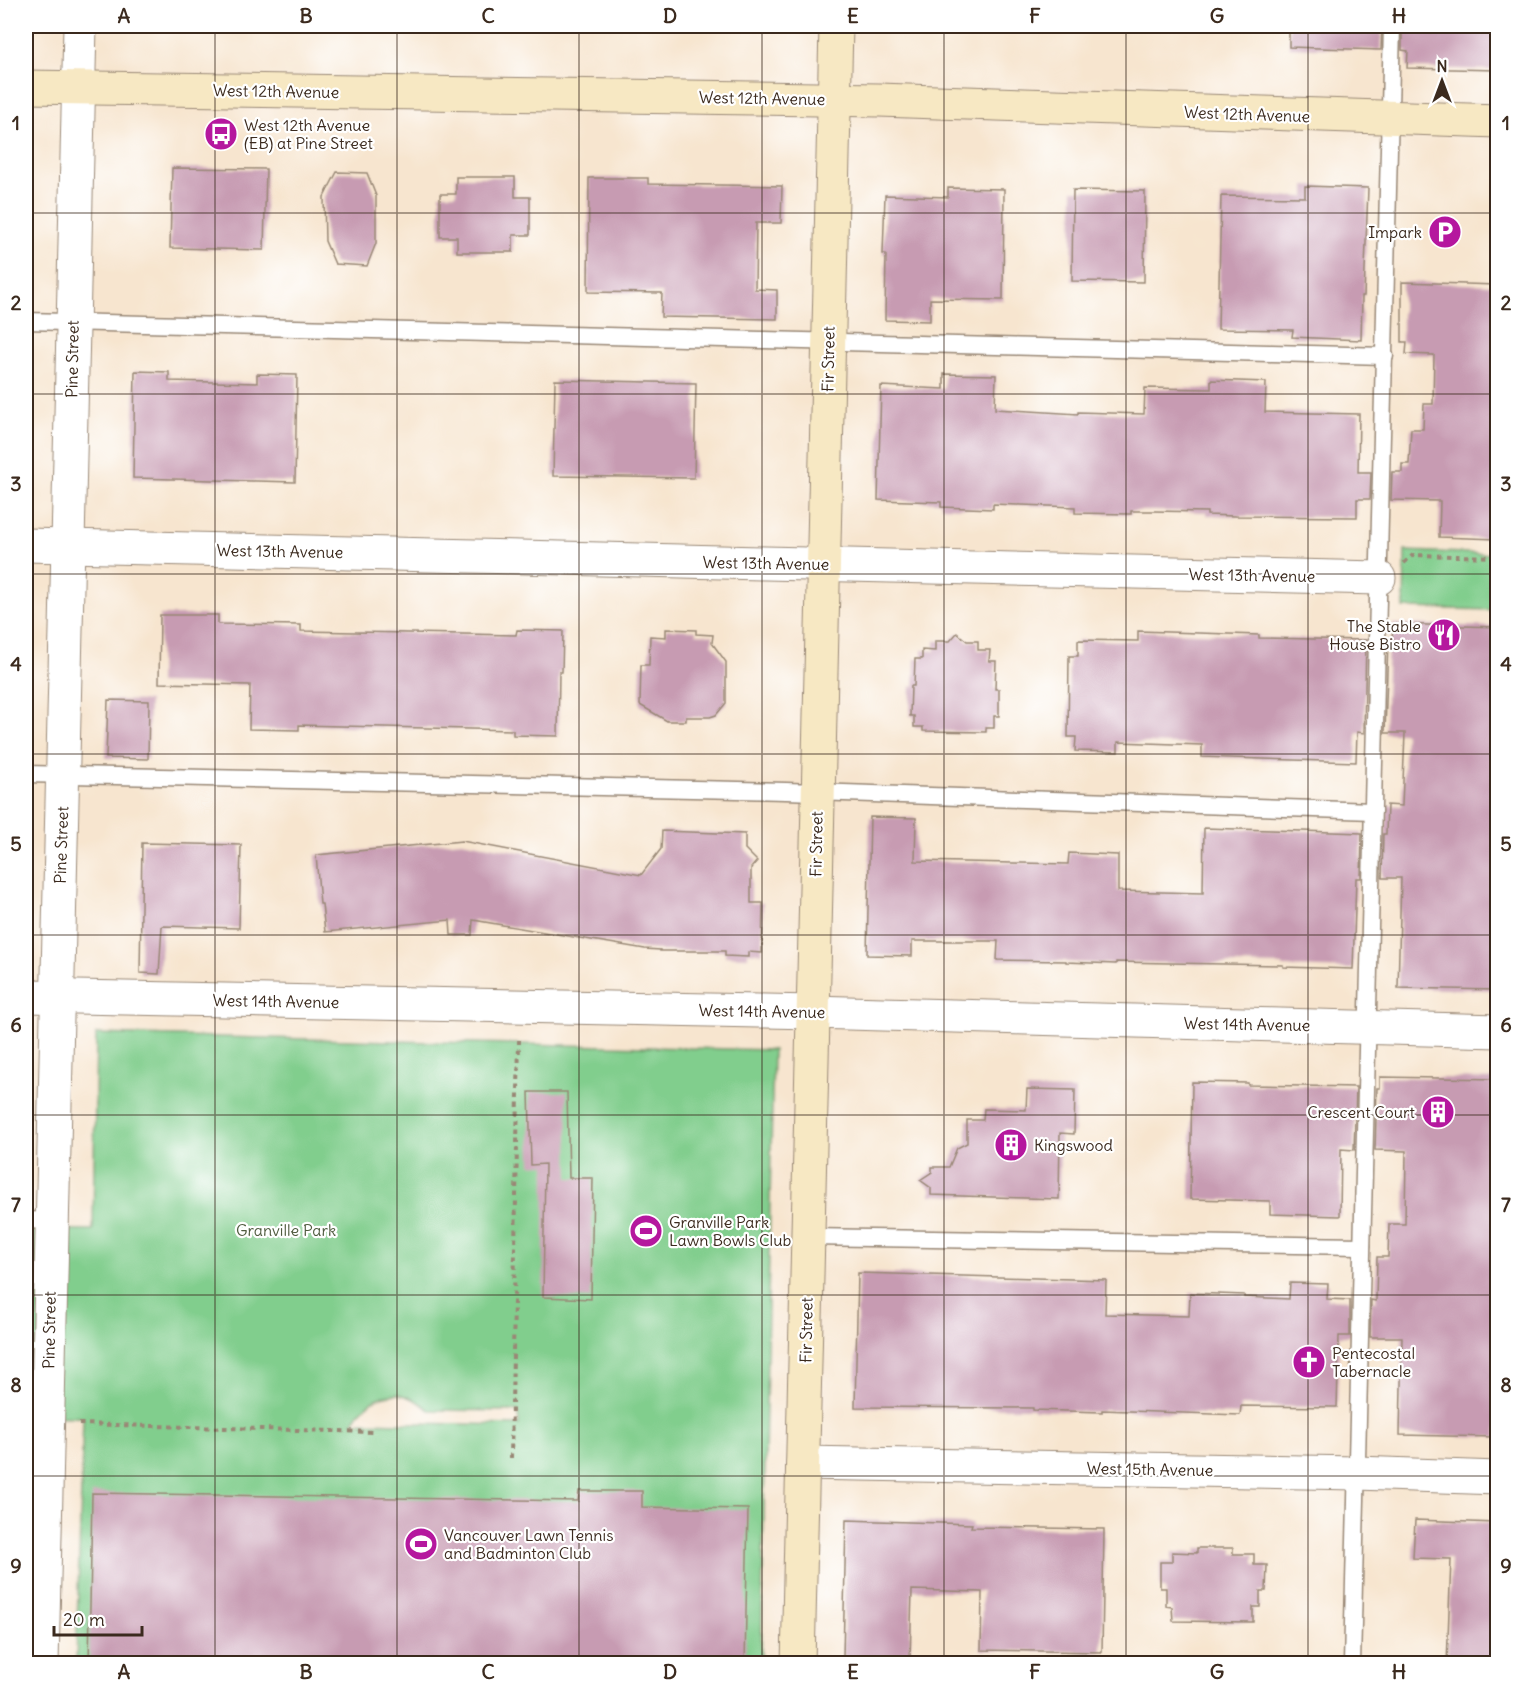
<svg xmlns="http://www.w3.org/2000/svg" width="1523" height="1689" font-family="Delius,sans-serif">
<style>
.green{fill:#81ce8d;stroke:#5e7c56;stroke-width:1.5;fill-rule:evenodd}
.building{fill:#c79bb2}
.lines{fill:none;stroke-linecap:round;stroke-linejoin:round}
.lane-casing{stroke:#998876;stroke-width:19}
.street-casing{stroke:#998876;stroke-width:35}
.secondary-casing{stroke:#998876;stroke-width:35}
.path{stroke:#998876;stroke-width:4;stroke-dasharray:4.5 4.5;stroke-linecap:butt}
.lane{stroke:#fff;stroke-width:16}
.street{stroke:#fff;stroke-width:33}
.secondary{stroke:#f7e8c3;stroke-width:33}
.grid{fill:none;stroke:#3b2a1e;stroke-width:1.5;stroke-opacity:0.55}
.labels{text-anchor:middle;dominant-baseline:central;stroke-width:4.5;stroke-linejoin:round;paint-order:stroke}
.street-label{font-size:16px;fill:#3b2a1e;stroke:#fff}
.poi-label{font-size:16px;fill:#3b2a1e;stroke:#fff;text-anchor:start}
.park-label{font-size:16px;fill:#505b3f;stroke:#fff}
.neatline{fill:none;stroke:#3b2a1e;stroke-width:2}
.grid-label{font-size:20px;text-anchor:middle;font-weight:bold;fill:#3b2a1e}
</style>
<rect width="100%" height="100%" fill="#fff"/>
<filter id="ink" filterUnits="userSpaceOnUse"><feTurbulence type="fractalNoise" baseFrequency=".0167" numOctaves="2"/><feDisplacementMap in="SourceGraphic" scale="12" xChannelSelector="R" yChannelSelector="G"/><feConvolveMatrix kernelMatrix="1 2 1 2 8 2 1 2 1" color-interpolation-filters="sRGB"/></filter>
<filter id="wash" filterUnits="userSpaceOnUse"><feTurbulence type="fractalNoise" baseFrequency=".008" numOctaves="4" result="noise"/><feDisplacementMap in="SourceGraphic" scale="24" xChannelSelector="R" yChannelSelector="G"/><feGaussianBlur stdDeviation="1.35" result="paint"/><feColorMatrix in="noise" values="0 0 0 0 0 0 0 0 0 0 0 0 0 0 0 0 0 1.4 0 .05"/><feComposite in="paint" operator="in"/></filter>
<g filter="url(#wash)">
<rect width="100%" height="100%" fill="#f7e5cf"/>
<g class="green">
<polygon points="1405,551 1497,554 1497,610 1404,608"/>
<path d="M96,1034L773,1050L761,1663H76L83,1417L26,1416V1229L93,1230ZM398,1394C411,1397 419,1401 429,1410L518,1411L519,1425L353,1422C363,1404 378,1395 398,1394Z"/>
</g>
<g id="blocks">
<g class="building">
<polygon points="1289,26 1382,26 1381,50 1289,47"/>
<polygon points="1402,26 1497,26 1497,70 1407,68 1408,51 1402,50"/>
<polygon points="172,168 266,169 264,250 170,248"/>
<polygon points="337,172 367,173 376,196 376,243 367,266 335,264 325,241 324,197"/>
<polygon points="456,177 515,177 515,197 530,197 530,235 513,235 513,252 457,252 457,237 440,237 440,194 456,194"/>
<polygon points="589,178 648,178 648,184 782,186 781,223 756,223 755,289 777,290 777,319 661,317 662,293 588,292"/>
<polygon points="1305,186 1368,188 1364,296 1362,296 1361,340 1292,337 1293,330 1218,329 1221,196 1305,197"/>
<polygon points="948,188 1004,189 1003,300 930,299 930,321 885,320 886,254 883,254 885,195 948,197"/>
<polygon points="1073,190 1145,191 1144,282 1072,281"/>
<polygon points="1402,282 1497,285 1497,539 1439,537 1440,501 1391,500 1392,472 1402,472 1402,464 1409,464 1411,429 1423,429 1424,404 1433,404 1434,355 1406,354 1407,342 1402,342"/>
<polygon points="135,371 169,372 169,381 257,383 257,374 297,375 295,482 133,478"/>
<polygon points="944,374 996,375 995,409 1078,414 1078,412 1144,414 1145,388 1211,389 1211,380 1266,382 1265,412 1359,414 1358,472 1371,472 1370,499 1357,499 1357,517 1235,516 1207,515 1207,512 1153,511 1131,511 1131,514 1075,513 1075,507 993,504 993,509 941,507 941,502 878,500 881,386 944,389"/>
<polygon points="555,380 696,383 694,478 553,476"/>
<polygon points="160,615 218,615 218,624 301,625 301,631 516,635 517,630 563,631 562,672 559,672 558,736 513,735 513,730 299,725 299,730 249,729 250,685 159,683"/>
<polygon points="1393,624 1497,627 1497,990 1398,988 1401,878 1382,878 1383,834 1386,834 1387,805 1402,806 1405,733 1385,733 1388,641 1392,641"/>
<polygon points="666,629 696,630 696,634 713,635 712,643 726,662 726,703 716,715 710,717 686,717 686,721 667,721 640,705 641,665 649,665 650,636 666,637"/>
<polygon points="1138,631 1259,635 1259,638 1366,640 1364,733 1357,732 1356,762 1202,757 1202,745 1118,742 1118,752 1075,751 1076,737 1068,737 1069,656 1078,656 1078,640 1138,641"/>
<polygon points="957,633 967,641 978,641 978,650 990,650 989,661 996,661 995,689 999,689 999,716 994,716 994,728 986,728 986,732 923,731 923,727 914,727 914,716 910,716 911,686 914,686 915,659 922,659 922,650 935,651 935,641 950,641"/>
<polygon points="108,700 149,701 148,759 106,758"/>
<polygon points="870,817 916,818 915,861 1068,864 1069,853 1118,855 1118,891 1203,893 1204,828 1362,833 1361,878 1356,878 1353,969 1283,967 1283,965 1116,962 1116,964 1066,962 1066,961 997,960 998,941 912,941 912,956 867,955"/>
<polygon points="662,831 745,834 745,849 757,861 751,868 751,903 763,903 762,953 748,952 748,957 725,956 725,951 660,951 660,950 645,949 473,920 472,935 451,935 450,920 325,932 322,904 320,904 316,855 462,841 641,875 661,849"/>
<polygon points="142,843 241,845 239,928 162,926 159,974 140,973"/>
<polygon points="1380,1077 1497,1079 1497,1437 1400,1435 1402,1337 1370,1337 1371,1300 1376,1301 1377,1257 1388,1257 1389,1224 1405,1224 1406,1151 1375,1150 1377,1088 1380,1088"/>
<polygon points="1192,1082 1248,1083 1248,1085 1356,1087 1354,1150 1341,1149 1340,1216 1270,1214 1270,1201 1190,1199"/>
<polygon points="1027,1089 1075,1090 1074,1134 1060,1133 1059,1199 931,1195 931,1188 920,1180 932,1172 932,1167 949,1167 957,1148 967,1143 967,1120 983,1120 984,1109 1026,1110"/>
<polygon points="529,1092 567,1092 569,1178 593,1178 591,1299 543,1297 545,1164 531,1165"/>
<polygon points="858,1273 1106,1280 1105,1314 1189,1316 1190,1293 1244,1295 1244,1297 1289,1299 1290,1283 1328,1284 1327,1299 1350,1300 1350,1336 1339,1336 1337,1407 1241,1406 1240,1415 1102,1410 1102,1412 1033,1410 1033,1408 855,1407"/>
<polygon points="579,1491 642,1491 642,1507 748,1509 745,1664 89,1664 92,1493 578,1501"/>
<polygon points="846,1520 972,1524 971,1527 1104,1529 1102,1652 981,1650 982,1592 912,1590 910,1660 843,1658"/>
<polygon points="1415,1520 1497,1523 1497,1664 1447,1664 1451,1559 1413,1558"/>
<polygon points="1197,1548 1233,1548 1233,1554 1254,1554 1254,1565 1267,1565 1266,1591 1260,1591 1260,1607 1253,1607 1253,1622 1173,1621 1172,1607 1166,1606 1166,1588 1160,1588 1160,1562 1172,1562 1172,1552 1197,1553"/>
</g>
</g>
</g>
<g filter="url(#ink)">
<use href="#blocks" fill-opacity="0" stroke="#998876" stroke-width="1.5"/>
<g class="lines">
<defs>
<g id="lane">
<polyline points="26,321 1385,356"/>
<polyline points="26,774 786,791 1373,811"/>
<polyline points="26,1220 52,1221"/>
<polyline points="809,1237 1362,1246"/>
<polyline points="1352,1664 1392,26"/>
</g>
<g id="street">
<polyline points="26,545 1379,578"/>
<polyline points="26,996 812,1012 1498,1031"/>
<polyline points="803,1463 1357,1473 1498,1478"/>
<polyline points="42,1664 80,26"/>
</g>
<g id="secondary">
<polyline points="26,87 879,100 1498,121"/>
<polyline points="798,1664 836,26"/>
</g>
</defs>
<use href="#lane" class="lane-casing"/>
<use href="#street" class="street-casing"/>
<use href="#secondary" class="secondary-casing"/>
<g class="path">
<polyline points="1404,563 1413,555 1498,557"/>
<polyline points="79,1424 372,1432"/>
<polyline points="511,1458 519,1040"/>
</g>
<use href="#lane" class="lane"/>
<use href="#street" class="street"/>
<use href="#secondary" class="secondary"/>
</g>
</g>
<path class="grid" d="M215,26V1664M397,26V1664M579,26V1664M762,26V1664M944,26V1664M1126,26V1664M1308,26V1664M26,213H1498M26,394H1498M26,574H1498M26,754H1498M26,935H1498M26,1115H1498M26,1295H1498M26,1476H1498"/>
<defs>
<symbol id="bus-disc" viewBox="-11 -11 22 22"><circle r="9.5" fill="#b5179e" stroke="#fff"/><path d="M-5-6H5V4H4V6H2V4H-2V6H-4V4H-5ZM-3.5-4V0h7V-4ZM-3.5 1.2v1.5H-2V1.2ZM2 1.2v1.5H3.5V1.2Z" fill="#fff"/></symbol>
<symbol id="parking-disc" viewBox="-11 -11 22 22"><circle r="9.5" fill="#b5179e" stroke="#fff"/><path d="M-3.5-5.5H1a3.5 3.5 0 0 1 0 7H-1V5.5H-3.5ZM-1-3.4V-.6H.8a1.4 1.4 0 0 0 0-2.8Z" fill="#fff"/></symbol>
<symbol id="restaurant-disc" viewBox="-11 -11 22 22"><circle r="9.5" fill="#b5179e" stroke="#fff"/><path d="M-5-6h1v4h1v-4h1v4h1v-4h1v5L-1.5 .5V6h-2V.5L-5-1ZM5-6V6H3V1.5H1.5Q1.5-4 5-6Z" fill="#fff"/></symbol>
<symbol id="building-disc" viewBox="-11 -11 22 22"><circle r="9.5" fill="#b5179e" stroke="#fff"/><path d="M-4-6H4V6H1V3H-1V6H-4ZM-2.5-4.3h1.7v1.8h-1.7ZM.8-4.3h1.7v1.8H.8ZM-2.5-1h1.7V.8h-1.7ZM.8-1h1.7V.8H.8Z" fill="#fff"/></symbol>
<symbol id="stadium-disc" viewBox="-11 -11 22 22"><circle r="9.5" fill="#b5179e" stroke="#fff"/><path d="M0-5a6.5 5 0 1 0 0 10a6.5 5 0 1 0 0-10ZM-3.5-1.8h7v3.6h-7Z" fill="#fff"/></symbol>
<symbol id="church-disc" viewBox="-11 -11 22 22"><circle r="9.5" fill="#b5179e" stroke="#fff"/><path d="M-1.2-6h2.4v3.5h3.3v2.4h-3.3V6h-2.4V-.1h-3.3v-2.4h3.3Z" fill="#fff"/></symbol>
</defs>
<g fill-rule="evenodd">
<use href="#bus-disc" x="202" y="115" width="38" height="38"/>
<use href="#parking-disc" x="1426" y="213" width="38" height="38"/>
<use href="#restaurant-disc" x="1425" y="616" width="38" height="38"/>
<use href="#building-disc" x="1419" y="1093" width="38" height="38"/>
<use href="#building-disc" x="992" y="1126" width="38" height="38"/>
<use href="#stadium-disc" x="627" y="1212" width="38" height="38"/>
<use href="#church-disc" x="1290" y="1343" width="38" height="38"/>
<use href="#stadium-disc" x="402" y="1525" width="38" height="38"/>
</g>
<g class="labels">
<g class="street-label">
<text transform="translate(276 91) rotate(1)">West 12th Avenue</text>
<text transform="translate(762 98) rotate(1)">West 12th Avenue</text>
<text transform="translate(1247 114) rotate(2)">West 12th Avenue</text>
<text transform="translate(72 359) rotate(-89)">Pine Street</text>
<text transform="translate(828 359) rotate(-89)">Fir Street</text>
<text transform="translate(280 551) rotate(1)">West 13th Avenue</text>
<text transform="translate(766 563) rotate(1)">West 13th Avenue</text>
<text transform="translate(1252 575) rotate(1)">West 13th Avenue</text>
<text transform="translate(816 844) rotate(-89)">Fir Street</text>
<text transform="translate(61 845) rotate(-88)">Pine Street</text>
<text transform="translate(276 1001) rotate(1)">West 14th Avenue</text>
<text transform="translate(762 1011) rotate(1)">West 14th Avenue</text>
<text transform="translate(1247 1024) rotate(1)">West 14th Avenue</text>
<text transform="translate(49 1330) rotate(-89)">Pine Street</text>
<text transform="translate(806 1330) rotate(-89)">Fir Street</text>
<text transform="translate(1150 1469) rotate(1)">West 15th Avenue</text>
</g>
<g class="poi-label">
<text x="244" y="125">West 12th Avenue<tspan x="244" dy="18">(EB) at Pine Street</tspan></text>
<text x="1422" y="232" text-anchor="end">Impark</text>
<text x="1421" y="626" text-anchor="end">The Stable<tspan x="1421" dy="18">House Bistro</tspan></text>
<text x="1415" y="1112" text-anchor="end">Crescent Court</text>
<text x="1034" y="1145">Kingswood</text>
<text x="669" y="1222">Granville Park<tspan x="669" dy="18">Lawn Bowls Club</tspan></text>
<text x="1332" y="1353">Pentecostal<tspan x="1332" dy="18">Tabernacle</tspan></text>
<text x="444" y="1535">Vancouver Lawn Tennis<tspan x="444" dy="18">and Badminton Club</tspan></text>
</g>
<g class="park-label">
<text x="286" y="1230">Granville Park</text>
</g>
</g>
<rect width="1523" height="1689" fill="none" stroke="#fff" stroke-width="66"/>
<g transform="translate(1442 81)" stroke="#ffffff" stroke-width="4.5" paint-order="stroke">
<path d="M0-4.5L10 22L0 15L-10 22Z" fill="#3b2a1e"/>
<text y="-9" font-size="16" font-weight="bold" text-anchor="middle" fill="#3b2a1e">N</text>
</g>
<path d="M54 1626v9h88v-9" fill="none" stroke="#3b2a1e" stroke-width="3"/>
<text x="63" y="1626" font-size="18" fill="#3b2a1e" stroke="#ffffff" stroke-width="4.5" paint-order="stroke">20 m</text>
<rect x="33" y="33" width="1457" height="1623" class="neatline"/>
<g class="grid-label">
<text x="124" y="23">A</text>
<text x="306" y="23">B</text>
<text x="488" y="23">C</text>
<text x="670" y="23">D</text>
<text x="853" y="23">E</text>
<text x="1035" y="23">F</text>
<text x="1217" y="23">G</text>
<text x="1399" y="23">H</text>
<text x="16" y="130">1</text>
<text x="1506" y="130">1</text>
<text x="16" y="310">2</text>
<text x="1506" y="310">2</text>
<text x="16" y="491">3</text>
<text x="1506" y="491">3</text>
<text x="16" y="671">4</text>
<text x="1506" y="671">4</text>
<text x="16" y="851">5</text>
<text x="1506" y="851">5</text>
<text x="16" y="1032">6</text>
<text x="1506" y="1032">6</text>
<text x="16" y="1212">7</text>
<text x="1506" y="1212">7</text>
<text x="16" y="1392">8</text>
<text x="1506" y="1392">8</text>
<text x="16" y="1573">9</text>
<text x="1506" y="1573">9</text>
<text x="124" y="1679">A</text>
<text x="306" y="1679">B</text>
<text x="488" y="1679">C</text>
<text x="670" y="1679">D</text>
<text x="853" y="1679">E</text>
<text x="1035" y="1679">F</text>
<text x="1217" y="1679">G</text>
<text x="1399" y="1679">H</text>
</g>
</svg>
